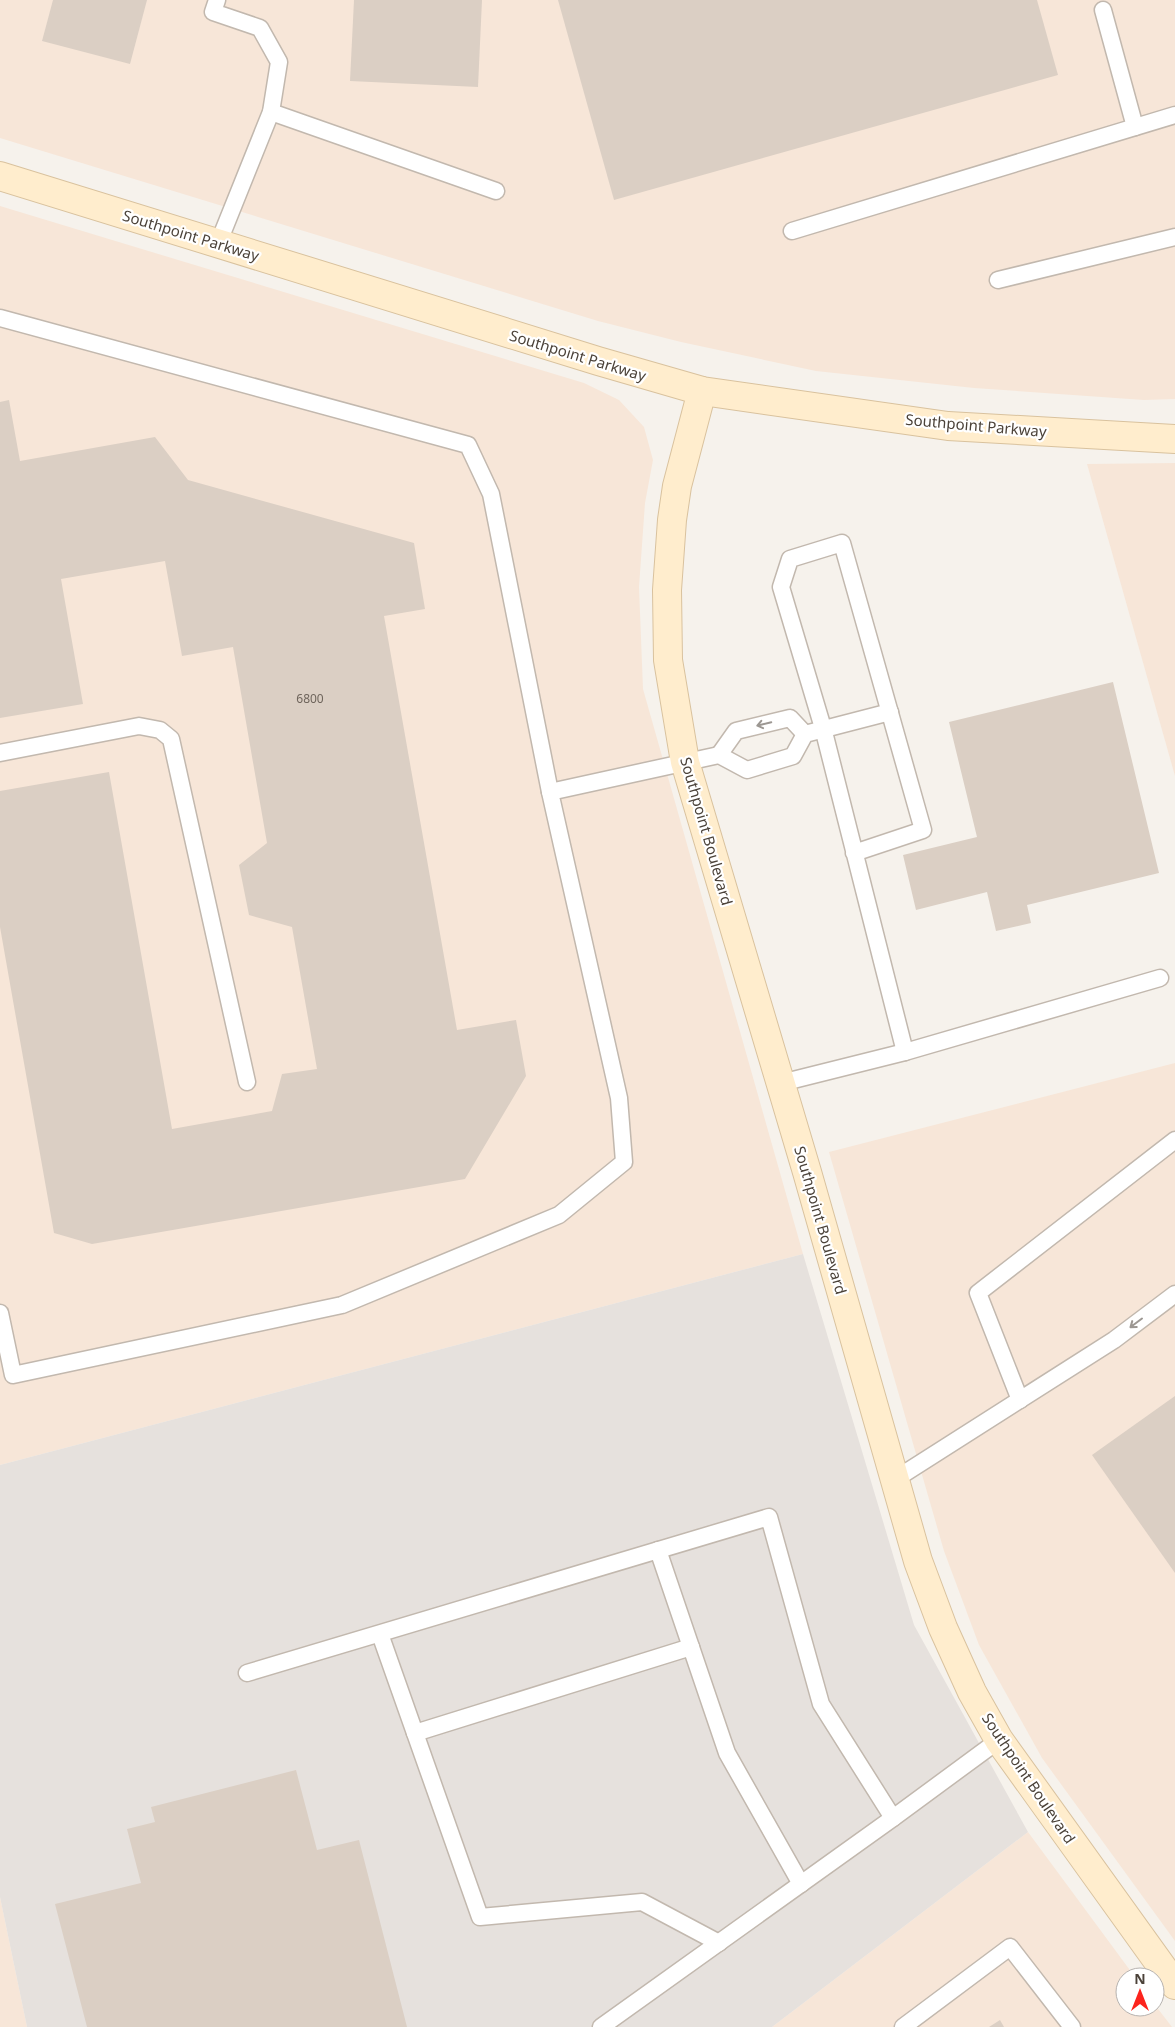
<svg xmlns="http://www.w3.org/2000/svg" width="1175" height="2027" font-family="'Noto Sans',sans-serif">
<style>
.commercial{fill:#f7e6d8}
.industrial{fill:#e6e1dd}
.building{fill:#dbcfc4}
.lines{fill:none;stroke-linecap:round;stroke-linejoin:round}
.lane-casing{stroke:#c2b8ae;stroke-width:19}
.secondary-casing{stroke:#d9c29e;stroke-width:30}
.lane{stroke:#fff;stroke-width:16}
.secondary{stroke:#ffedcd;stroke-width:28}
.oneway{stroke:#9c9792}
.labels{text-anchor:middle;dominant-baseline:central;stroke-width:4.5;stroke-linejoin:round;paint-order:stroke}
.number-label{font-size:12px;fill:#6f655c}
.street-label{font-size:15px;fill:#4b4239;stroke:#fff}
</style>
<rect width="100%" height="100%" fill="#f6f2ec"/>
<g class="commercial">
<polygon points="0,0 1175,0 1175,399 1144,400 974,388 816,371 681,342 598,321 0,138"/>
<polygon points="0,206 584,383 619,400 644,427 653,460 645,503 639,587 643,689 803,1254 0,1465"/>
<polygon points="1175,463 1175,776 1087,464"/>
<polygon points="1175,1063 1175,1941 1042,1758 979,1645 944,1551 829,1152"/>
<polygon points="1028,1832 1135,1977 1125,1977 1125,2007 1155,2007 1155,2005 1172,2027 772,2027"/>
<polygon points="0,1897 27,2027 0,2027"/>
</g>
<polygon class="industrial" points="803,1254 914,1625 1028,1832 772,2027 27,2027 0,1897 0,1465"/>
<g class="building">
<polygon points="53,0 147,0 130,64 42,41"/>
<polygon points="354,0 482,0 478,87 350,81"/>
<polygon points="558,0 1037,0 1058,75 614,200"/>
<polygon points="9,400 20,461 155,437 188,480 414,543 425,609 384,616 457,1030 516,1020 526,1076 465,1179 92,1244 54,1233 0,927 0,791 109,772 172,1129 272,1111 282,1074 317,1069 292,927 249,915 239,865 267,843 233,647 182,656 165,561 61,579 83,704 0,718 0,402"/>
<polygon points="1113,682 1159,873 1027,905 1031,923 996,931 987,892 916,910 903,855 977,837 949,722"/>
<polygon points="1175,1396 1175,1573 1092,1455"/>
<polygon points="296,1770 317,1850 359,1840 407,2027 87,2027 55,1904 141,1883 127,1829 155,1822 151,1807"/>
<polygon points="1000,2020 1004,2027 989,2027"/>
</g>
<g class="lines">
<defs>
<g id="lane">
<polyline points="217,0 213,12 260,28 279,62 271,112 218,244"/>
<polyline points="1103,10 1135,127"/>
<polyline points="271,112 496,191"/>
<polyline points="792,231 1175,115"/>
<polyline points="998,280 1175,237"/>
<polyline points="0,318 468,445 491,494 550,792"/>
<polyline points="0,753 139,726 160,730 171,739 247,1082"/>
<polyline points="719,755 736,731 790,718 805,734"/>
<polyline points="854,853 923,830 842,543 790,559 781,587 823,728 905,1052"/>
<polyline points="781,1083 905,1052 1160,978"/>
<polyline points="0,1313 13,1375 342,1305 559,1215 624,1162 619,1098 550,792 719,755 747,770 793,756 805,734 890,712"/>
<polyline points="1020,1400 978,1293 1175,1140"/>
<polyline points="894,1480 1114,1340 1175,1294"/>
<polyline points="658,1550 727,1753 801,1884"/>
<polyline points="380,1634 480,1917 642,1902 719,1943"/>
<polyline points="247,1673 769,1517 821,1704 893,1818"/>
<polyline points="415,1733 691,1647"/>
<polyline points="601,2027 893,1818 999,1740"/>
<polyline points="903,2027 1010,1947 1072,2027"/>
</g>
<g id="secondary">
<polyline points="0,176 598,361 702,391 948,426 1175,439"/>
<polyline points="702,391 677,486 672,520 667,590 668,660 685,762 807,1172 918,1561 943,1628 972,1692 999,1740 1175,1985"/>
</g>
</defs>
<use href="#lane" class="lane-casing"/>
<use href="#secondary" class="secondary-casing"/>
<use href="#lane" class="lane"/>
<use href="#secondary" class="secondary"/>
</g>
<defs><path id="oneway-shaft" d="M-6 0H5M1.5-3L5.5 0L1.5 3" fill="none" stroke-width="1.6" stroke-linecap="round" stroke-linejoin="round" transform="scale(1.25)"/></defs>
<g class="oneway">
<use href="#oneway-shaft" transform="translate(764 724) rotate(166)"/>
<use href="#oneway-shaft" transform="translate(1136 1323) rotate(143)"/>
</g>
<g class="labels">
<g class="number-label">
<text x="310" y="698">6800</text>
</g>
<g class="street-label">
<text transform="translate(191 235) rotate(17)">Southpoint Parkway</text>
<text transform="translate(578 355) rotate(17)">Southpoint Parkway</text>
<text transform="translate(976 425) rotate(5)">Southpoint Parkway</text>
<text transform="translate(707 831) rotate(74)">Southpoint Boulevard</text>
<text transform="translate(821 1220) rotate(74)">Southpoint Boulevard</text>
<text transform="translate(1029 1778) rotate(56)">Southpoint Boulevard</text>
</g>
</g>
<g transform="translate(1140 1992)"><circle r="24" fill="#ffffff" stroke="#b7b3b0"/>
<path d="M0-4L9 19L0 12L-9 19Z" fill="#fc241d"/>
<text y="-8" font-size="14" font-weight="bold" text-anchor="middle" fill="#4b4239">N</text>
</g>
</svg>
